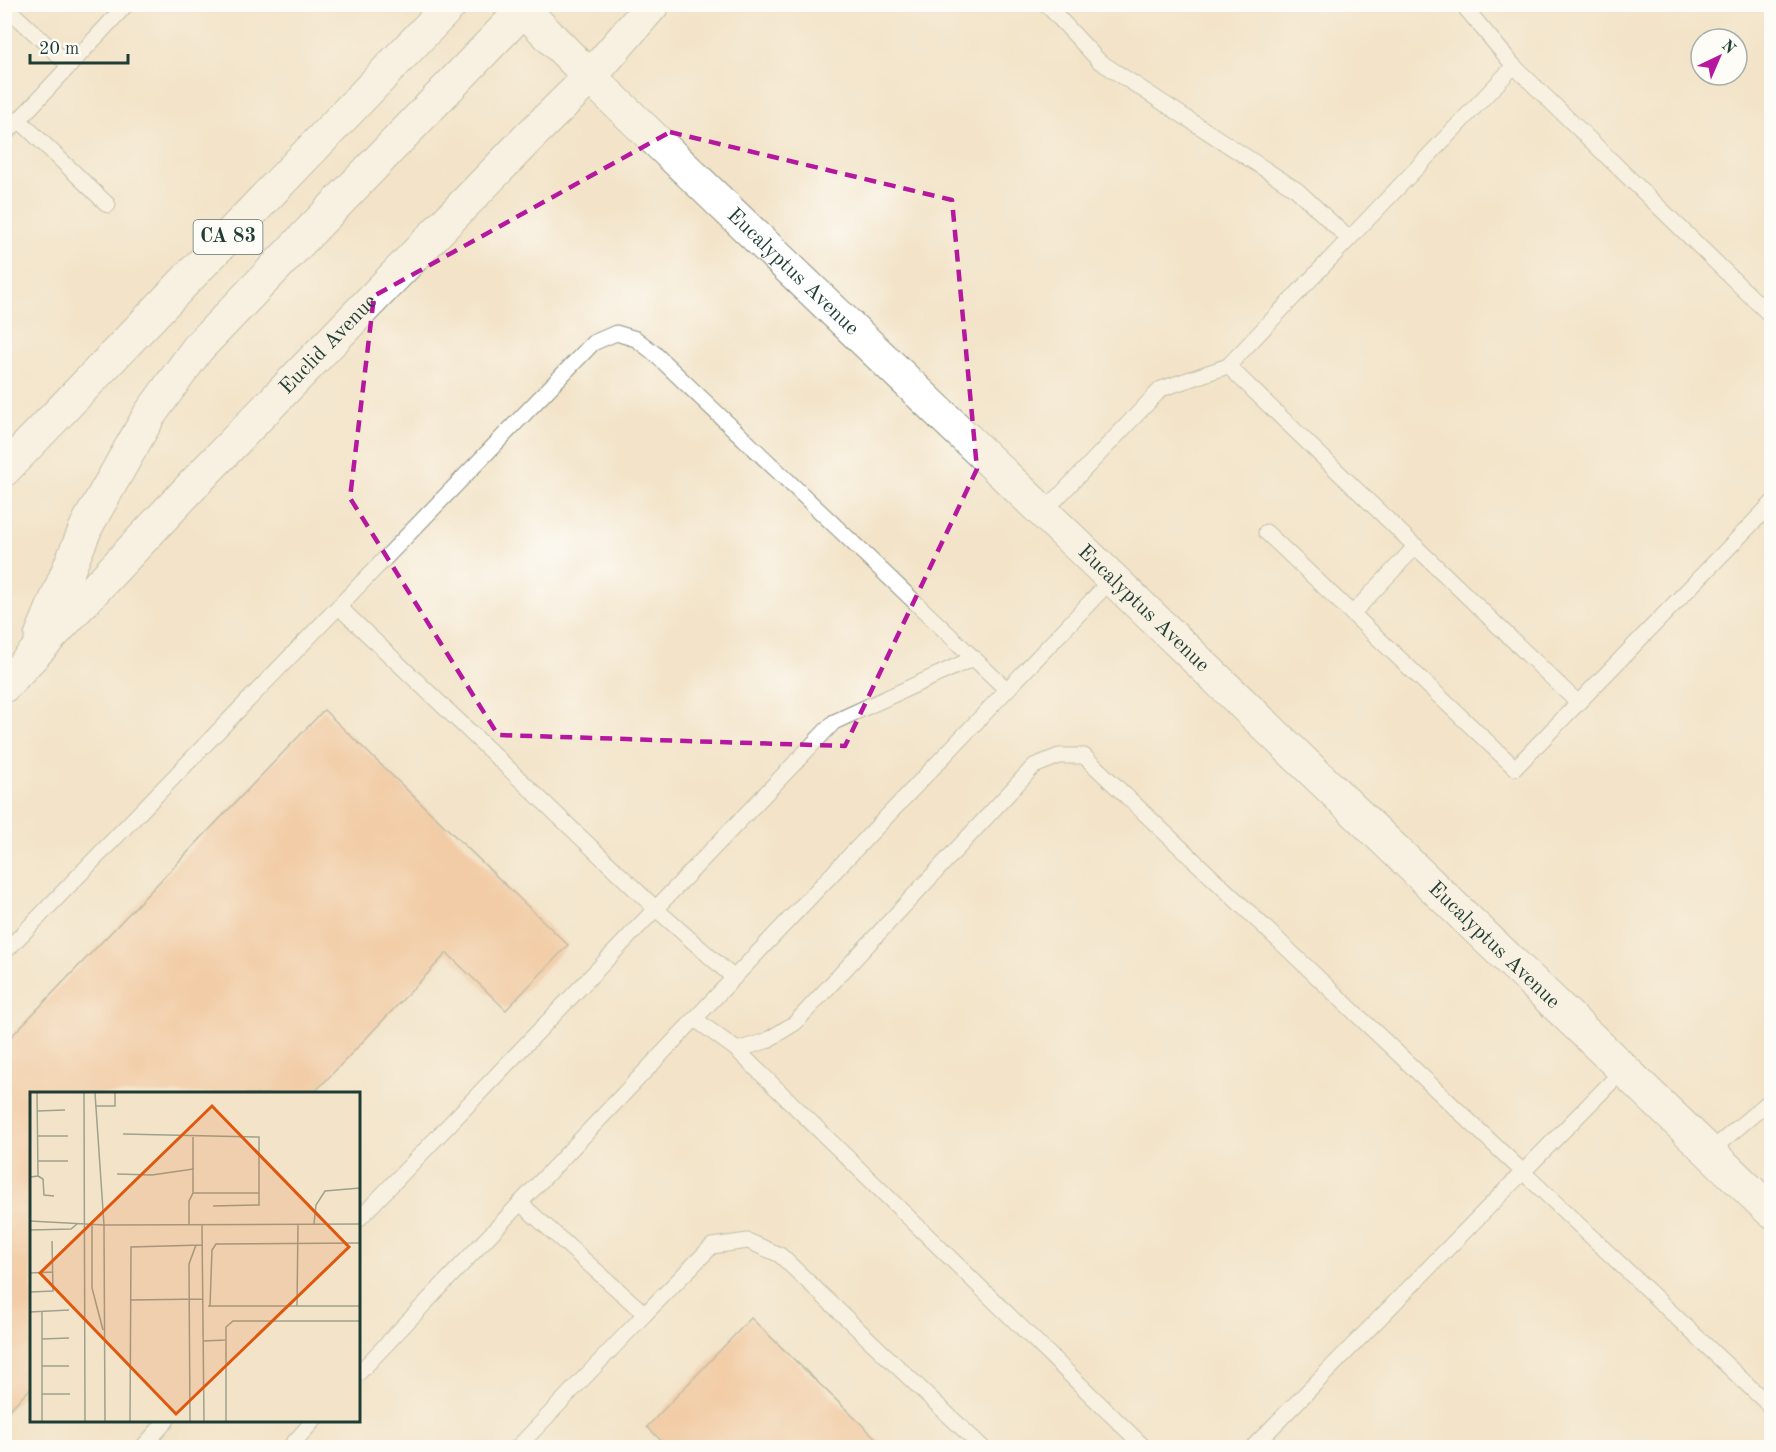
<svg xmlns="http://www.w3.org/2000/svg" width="1776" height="1452" font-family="'Old Standard TT',serif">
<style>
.building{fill:#f1b07e}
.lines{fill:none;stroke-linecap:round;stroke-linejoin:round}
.service-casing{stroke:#89907e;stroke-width:17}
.tertiary-casing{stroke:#89907e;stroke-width:35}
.primary-casing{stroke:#89907e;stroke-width:35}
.service{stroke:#fff;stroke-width:15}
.tertiary{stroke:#fff;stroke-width:33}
.primary{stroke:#fff;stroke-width:33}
.marked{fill:none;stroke:#b5179e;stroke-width:4.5;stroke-dasharray:12 8;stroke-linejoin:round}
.labels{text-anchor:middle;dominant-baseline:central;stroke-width:4.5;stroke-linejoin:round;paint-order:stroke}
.shield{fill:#fdfcf7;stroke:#62766e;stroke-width:1.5}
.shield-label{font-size:20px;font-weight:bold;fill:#1f3d34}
.street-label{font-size:21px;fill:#1f3d34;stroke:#fdfcf7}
.inset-road{fill:none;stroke:#9ea18d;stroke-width:1.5}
.view{fill:#de580e;fill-opacity:0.15;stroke:#de580e;stroke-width:3}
.inset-edge{fill:none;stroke:#1f3d34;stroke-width:3}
</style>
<rect width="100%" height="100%" fill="#fdfcf7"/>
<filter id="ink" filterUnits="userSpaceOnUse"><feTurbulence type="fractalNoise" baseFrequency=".0167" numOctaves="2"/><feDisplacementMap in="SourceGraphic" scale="12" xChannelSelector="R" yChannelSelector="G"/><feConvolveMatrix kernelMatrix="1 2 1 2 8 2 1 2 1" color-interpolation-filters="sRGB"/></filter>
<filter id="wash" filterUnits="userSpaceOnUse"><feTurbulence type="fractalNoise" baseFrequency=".008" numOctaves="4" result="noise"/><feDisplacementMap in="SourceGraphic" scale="24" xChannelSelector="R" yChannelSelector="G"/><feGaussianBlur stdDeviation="1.35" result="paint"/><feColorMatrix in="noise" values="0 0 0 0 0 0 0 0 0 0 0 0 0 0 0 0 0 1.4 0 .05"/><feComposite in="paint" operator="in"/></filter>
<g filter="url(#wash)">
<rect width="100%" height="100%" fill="#f3e4c9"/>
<g id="blocks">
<g class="building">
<polygon points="324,710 568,945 506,1010 447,953 313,1094 32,1094 32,1387 4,1415 4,1044"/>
<polygon points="751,1318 886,1448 669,1448 647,1427"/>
</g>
</g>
</g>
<g filter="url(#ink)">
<use href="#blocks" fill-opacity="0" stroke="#89907e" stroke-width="1.5"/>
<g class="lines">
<defs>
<g id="service">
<polyline points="1046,4 1099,61 1297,190 1349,239 1228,366 1578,703 1772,503"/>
<polyline points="1462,4 1514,66 1772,317"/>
<polyline points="4,5 70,66"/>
<polyline points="19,120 108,205"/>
<polyline points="4,136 127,4"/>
<polyline points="1349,239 1514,66"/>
<polyline points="1043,513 1161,389 1228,366"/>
<polyline points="1266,532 1515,768 1578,703"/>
<polyline points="339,607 656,909 734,978"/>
<polyline points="1352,614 1416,546"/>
<polyline points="4,953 593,343 616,333 636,339 653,352 1007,690"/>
<polyline points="695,1019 737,1050 1145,1448"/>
<polyline points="737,1050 766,1041 795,1023 1034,766 1059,756 1084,756 1772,1408"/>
<polyline points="1709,1152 1772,1099"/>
<polyline points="520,1203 645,1314 712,1246 748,1241 780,1255 983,1448"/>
<polyline points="358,1220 834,722 974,658"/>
<polyline points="358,1374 1112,579"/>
<polyline points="142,1448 167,1420"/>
<polyline points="289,1448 314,1420"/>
<polyline points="517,1448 645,1314"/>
<polyline points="1252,1448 1623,1070"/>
</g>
<g id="tertiary">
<path id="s1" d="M518,4L590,77L1772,1212"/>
</g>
<g id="primary">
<polyline points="4,470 451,4"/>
<polyline points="41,636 87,525 150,414 198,348 523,10"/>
<path id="s2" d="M4,686L207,470L529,137L590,77L653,4"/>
</g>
</defs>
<use href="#service" class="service-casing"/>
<use href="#tertiary" class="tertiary-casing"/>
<use href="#primary" class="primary-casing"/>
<use href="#service" class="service"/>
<use href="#tertiary" class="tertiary"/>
<use href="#primary" class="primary"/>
</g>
</g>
<path d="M0 0H1776V1452H0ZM670,132L952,200L977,469L845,746L498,735L350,498L374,296Z" fill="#f3e4c9" fill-opacity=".55" fill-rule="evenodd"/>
<path class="marked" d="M670,132L952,200L977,469L845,746L498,735L350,498L374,296Z"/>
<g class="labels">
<rect class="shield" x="193.5" y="220" width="69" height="34" rx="4.5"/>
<g class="shield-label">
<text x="228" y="237">CA 83</text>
</g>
<g class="street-label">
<text stroke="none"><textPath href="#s1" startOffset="384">Eucalyptus Avenue</textPath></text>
<text stroke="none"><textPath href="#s2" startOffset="471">Euclid Avenue</textPath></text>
<text stroke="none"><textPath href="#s1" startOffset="870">Eucalyptus Avenue</textPath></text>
<text stroke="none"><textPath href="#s1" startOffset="1356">Eucalyptus Avenue</textPath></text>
</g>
</g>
<g transform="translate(30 1092)">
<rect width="330" height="330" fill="#f3e4c9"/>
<path class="inset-road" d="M54,1L55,329M65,1L74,133L75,329M65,14H85V1M7,19L35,18M7,44H38M163,45V77M8,69H38M87,82L122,83L163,77V101H229V45L93,42M8,84L13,87L14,103L24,104M0,85L8,84L7,1M183,114L229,113V101M0,129L74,133L330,132M284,132L286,113L295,99L330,96M62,133V196L73,238M159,133V109L163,101M172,133L174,329M0,138L41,137L47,132M0,181L23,180M0,200L23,199L22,149M100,208L173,207M178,214H330M180,214L182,158L186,152L330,151M267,214L268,132M0,220L39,218M12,220V329M12,247L39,246M196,248V329M173,249L196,248V235L203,229H330M12,274H39M12,302H40M100,329L101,155L172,153M160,329L159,172L166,153"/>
<path class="view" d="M182,14L319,155L146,322L10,181Z"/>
<rect width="330" height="330" class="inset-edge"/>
</g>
<rect width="1776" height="1452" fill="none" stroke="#fdfcf7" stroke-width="24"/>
<g transform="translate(1719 57) rotate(44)"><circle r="28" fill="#fdfcf7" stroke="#a4b0a9" stroke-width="1.5"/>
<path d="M0-4.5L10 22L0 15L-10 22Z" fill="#b5179e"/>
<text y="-9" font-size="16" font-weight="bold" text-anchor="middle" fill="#1f3d34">N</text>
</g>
<path d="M30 54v9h98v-9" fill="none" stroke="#1f3d34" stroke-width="3"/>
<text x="39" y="54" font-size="18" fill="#1f3d34" stroke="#fdfcf7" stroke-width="4.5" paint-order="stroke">20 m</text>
</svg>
